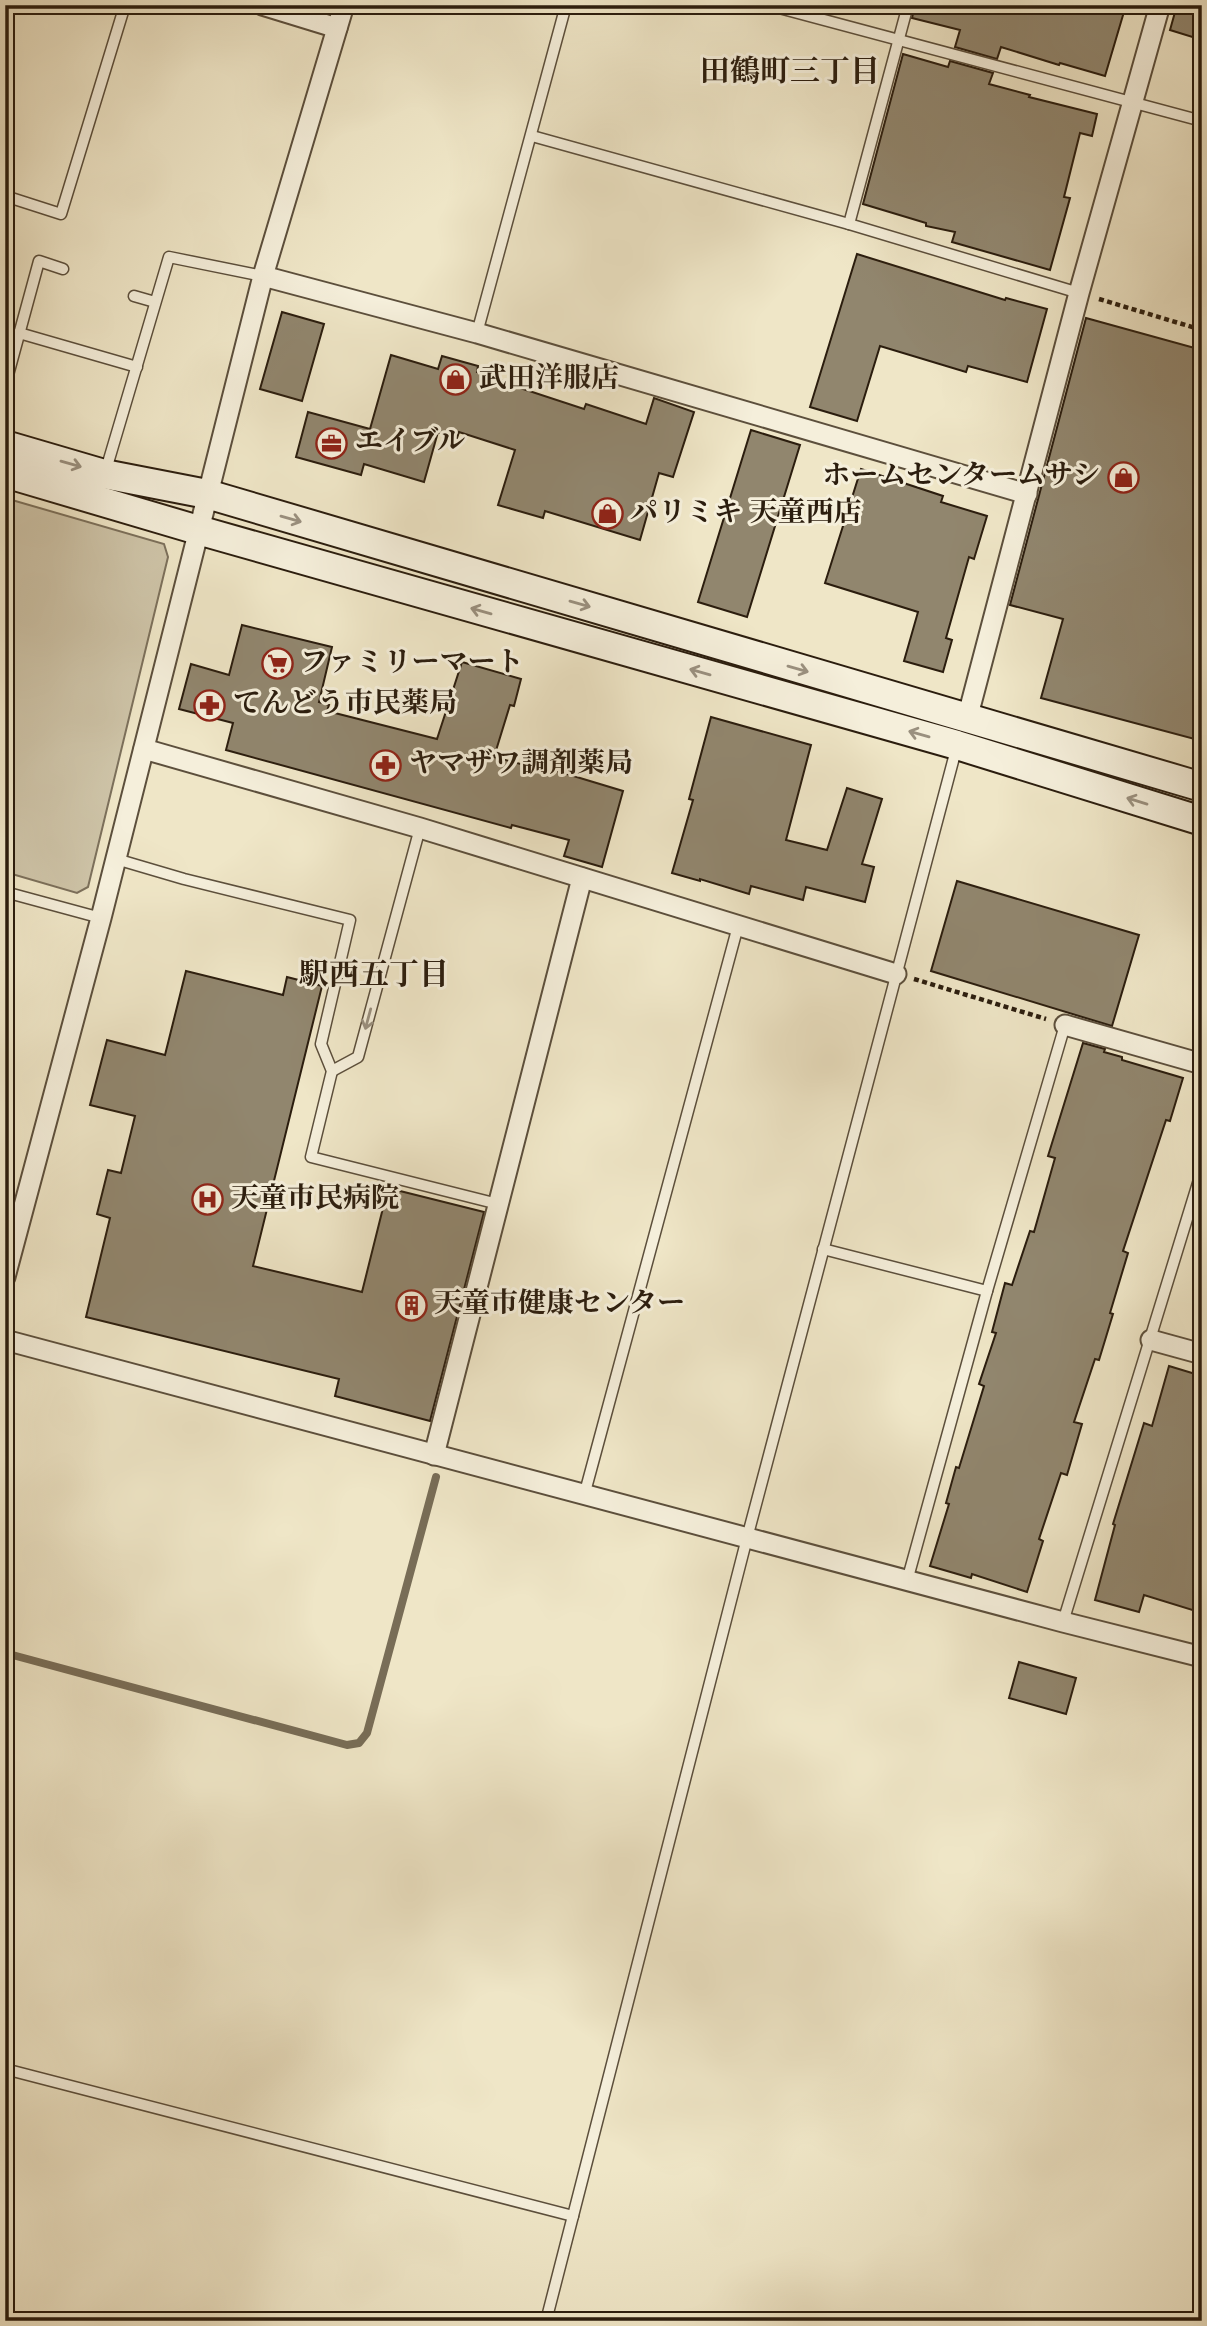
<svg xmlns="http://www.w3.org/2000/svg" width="1207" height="2326" font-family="'Old Standard TT','Noto Serif JP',serif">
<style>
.green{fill:#cec4a8;stroke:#7c705b;stroke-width:2}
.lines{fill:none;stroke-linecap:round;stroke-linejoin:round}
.stream{stroke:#786d57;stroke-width:8}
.building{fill:#91866e;stroke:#2b1d0e;stroke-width:2}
.lane-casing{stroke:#5c4f3c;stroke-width:13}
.street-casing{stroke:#5c4f3c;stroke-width:23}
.secondary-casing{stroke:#2b1d0e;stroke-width:32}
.path{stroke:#2b1d0e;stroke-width:4.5;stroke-dasharray:5 3.5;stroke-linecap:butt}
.lane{stroke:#f5efdb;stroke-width:10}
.street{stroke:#f5efdb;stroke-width:19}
.secondary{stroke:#f5efdb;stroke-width:28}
.oneway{stroke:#9a907f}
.labels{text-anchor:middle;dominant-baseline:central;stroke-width:6;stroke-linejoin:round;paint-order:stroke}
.poi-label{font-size:28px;font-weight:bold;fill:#2b1d0e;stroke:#f5efdb;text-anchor:start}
.neighbourhood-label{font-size:30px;font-weight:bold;fill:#2b1d0e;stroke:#f5efdb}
</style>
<rect width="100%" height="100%" fill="#efe6c7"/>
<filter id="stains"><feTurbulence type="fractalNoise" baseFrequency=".00286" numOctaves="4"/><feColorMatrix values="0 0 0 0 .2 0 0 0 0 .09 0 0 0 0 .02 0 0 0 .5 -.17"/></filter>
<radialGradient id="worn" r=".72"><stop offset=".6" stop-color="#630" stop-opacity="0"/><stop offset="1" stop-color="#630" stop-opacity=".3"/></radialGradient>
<polygon class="green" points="5,498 164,544 168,557 88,887 77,893 5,872"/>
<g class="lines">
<polyline class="stream" points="5,1653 347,1745 359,1743 367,1733 436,1477"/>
</g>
<g class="building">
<polygon points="915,5 1126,5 1105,76 1060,63 1059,65 1001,47 997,59 955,47 960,30 912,18"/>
<polygon points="1177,5 1202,5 1202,40 1170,30"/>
<polygon points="903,54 948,67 950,61 993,73 989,84 1030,95 1029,97 1097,114 1092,136 1080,133 1064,197 1070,198 1050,270 952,242 955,232 926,226 926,223 863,204"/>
<polygon points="857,254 1005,300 1006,298 1047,309 1027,382 968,366 966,372 880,346 857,421 810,407"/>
<polygon points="282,312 324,324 302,401 260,389"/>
<polygon points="1086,318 1202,350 1202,741 1041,698 1063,619 1010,605"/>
<polygon points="391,355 438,369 442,356 478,366 477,372 514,384 514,386 584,409 586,404 646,424 654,398 694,412 673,477 659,473 640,540 545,511 543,518 498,505 515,450 459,432 457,438 438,432 424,482 364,464 361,475 296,457 308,412 370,429"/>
<polygon points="751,430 800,445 747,617 698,602"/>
<polygon points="861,469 943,496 941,502 987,516 974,559 969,557 946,638 952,640 943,672 904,661 918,612 825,583"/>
<polygon points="242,625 332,647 319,702 329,705 327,711 437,739 462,662 521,679 514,706 510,705 494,757 536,768 537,765 623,791 602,867 564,856 569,840 512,825 511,828 226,750 233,723 179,709 191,664 229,675"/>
<polygon points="711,717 811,745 786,840 827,850 847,788 882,799 862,864 874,867 865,902 806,887 803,900 751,886 749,894 700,879 700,881 672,873 693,800 689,799"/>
<polygon points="957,881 1139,935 1112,1026 931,971"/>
<polygon points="186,971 283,995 287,977 322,986 253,1266 362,1292 388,1188 484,1212 430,1421 335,1396 339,1379 86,1317 110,1218 97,1214 108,1170 121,1173 135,1116 90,1105 107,1040 165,1055"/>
<polygon points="1083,1043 1105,1049 1104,1052 1122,1057 1122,1060 1183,1078 1170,1121 1166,1120 1123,1251 1128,1253 1110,1313 1113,1314 1099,1360 1095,1359 1074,1422 1082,1424 1067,1475 1061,1473 1039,1539 1043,1541 1027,1592 972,1574 971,1578 930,1566 949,1504 946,1503 956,1467 959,1468 984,1386 979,1384 996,1333 992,1332 1005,1283 1012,1285 1030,1231 1034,1232 1055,1158 1048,1156"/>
<polygon points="1169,1366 1202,1376 1202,1490 1197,1506 1202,1507 1202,1613 1144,1595 1139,1612 1095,1600 1115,1525 1113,1524 1144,1423 1152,1426"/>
<polygon points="1019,1662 1076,1678 1066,1714 1009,1698"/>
</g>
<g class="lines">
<defs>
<g id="lane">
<polyline points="768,5 1202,121"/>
<polyline points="532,136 849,224 1079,293"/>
<polyline points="5,196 61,214 125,5"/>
<polyline points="849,224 908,5"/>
<polyline points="134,296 155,302"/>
<polyline points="19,333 137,367"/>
<polyline points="477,333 566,5"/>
<polyline points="5,386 39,261 63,269"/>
<polyline points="105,473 169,257 263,276"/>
<polyline points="116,859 184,879 350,920 321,1044 332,1071 311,1157 498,1204"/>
<polyline points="5,892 101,918"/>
<polyline points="332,1071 358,1057 420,828"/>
<polyline points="823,1249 987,1291"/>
<polyline points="585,1492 738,926"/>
<polyline points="907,1581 987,1291 1065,1025"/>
<polyline points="1063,1622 1202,1170"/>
<polyline points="5,2069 573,2216"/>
<polyline points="546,2321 747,1538 957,746"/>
</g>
<g id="street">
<polyline points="262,5 337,28"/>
<polyline points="263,276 477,333 1027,494"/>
<polyline points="967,719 1079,293 1160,5"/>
<polyline points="144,749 420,828 896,974"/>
<polyline points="1065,1025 1202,1064"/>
<polyline points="5,1277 101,918 263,276 344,5"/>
<polyline points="5,1340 1063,1622 1202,1657"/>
<polyline points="1151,1340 1202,1354"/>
<polyline points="434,1455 582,878"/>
</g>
<g id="secondary">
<polyline points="5,445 104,474 207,494 1202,787"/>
<polyline points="5,473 198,530 957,745 1202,821"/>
</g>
</defs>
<use href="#lane" class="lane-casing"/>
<use href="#street" class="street-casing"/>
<use href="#secondary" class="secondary-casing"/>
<g class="path">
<polyline points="1099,299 1202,330"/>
<polyline points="914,979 1046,1019"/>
</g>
<use href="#lane" class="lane"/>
<use href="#street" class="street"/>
<use href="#secondary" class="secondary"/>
</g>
<defs><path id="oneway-shaft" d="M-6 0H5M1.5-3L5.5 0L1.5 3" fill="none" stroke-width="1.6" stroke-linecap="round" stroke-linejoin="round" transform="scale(1.75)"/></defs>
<g class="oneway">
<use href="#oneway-shaft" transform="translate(71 464) rotate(16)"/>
<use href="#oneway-shaft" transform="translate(291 519) rotate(16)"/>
<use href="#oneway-shaft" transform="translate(580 604) rotate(16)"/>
<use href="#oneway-shaft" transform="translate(481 611) rotate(-164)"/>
<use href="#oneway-shaft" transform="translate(798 669) rotate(16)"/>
<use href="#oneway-shaft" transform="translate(700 672) rotate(-164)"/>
<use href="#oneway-shaft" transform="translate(919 734) rotate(-164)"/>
<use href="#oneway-shaft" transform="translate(1137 801) rotate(-163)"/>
<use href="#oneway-shaft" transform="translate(368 1019) rotate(105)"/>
</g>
<defs>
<symbol id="shop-ring" viewBox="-11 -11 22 22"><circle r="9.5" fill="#f5efdb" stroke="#8f2418" stroke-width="1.5"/><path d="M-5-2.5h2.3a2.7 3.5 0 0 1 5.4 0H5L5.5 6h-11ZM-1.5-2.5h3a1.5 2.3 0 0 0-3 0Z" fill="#8f2418"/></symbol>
<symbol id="office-ring" viewBox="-11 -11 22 22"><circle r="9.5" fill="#f5efdb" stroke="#8f2418" stroke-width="1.5"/><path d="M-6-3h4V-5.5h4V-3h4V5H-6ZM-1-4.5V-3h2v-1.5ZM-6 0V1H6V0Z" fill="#8f2418"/></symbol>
<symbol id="supermarket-ring" viewBox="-11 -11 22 22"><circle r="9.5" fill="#f5efdb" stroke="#8f2418" stroke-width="1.5"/><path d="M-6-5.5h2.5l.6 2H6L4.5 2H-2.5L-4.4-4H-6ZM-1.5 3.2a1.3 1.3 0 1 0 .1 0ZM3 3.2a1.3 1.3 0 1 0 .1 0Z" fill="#8f2418"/></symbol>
<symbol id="pharmacy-ring" viewBox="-11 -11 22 22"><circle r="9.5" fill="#f5efdb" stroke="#8f2418" stroke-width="1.5"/><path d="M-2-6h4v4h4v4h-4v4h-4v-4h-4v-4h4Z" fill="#8f2418"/></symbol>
<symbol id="hospital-ring" viewBox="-11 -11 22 22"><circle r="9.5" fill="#f5efdb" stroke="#8f2418" stroke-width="1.5"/><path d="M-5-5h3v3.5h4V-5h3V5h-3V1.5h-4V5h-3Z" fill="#8f2418"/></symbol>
<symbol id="building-ring" viewBox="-11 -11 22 22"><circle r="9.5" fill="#f5efdb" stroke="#8f2418" stroke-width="1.5"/><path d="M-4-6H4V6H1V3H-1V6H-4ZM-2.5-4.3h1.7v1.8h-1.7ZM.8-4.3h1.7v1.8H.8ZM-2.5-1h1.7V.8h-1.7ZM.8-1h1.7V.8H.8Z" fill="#8f2418"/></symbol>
</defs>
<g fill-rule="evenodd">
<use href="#shop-ring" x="438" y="362" width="35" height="35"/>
<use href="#office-ring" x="314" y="426" width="35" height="35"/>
<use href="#shop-ring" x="1106" y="460" width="35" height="35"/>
<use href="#shop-ring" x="590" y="496" width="35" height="35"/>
<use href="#supermarket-ring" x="260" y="646" width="35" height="35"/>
<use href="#pharmacy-ring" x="192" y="688" width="35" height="35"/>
<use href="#pharmacy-ring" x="368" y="748" width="35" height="35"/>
<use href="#hospital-ring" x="190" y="1182" width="35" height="35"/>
<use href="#building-ring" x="394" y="1288" width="35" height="35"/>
</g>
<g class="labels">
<g class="poi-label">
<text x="479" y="380">武田洋服店</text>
<text x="355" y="443">エイブル</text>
<text x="1100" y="477" text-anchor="end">ホームセンタームサシ</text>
<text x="630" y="514">パリミキ 天童西店</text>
<text x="300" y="664">ファミリーマート</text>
<text x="233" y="705">てんどう市民薬局</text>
<text x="409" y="765">ヤマザワ調剤薬局</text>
<text x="231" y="1200">天童市民病院</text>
<text x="434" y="1305">天童市健康センター</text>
</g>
<g class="neighbourhood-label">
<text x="790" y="73">田鶴町三丁目</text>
<text x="374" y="976">駅西五丁目</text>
</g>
</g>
<rect width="1207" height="2326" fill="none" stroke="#efe6c7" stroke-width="28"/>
<rect x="7" y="7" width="1193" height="2312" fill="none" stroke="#2b1d0e" stroke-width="3.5"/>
<rect x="14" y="14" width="1179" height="2298" fill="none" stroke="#2b1d0e" stroke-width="2"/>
<rect width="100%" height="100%" filter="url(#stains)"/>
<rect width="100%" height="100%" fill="url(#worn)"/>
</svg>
